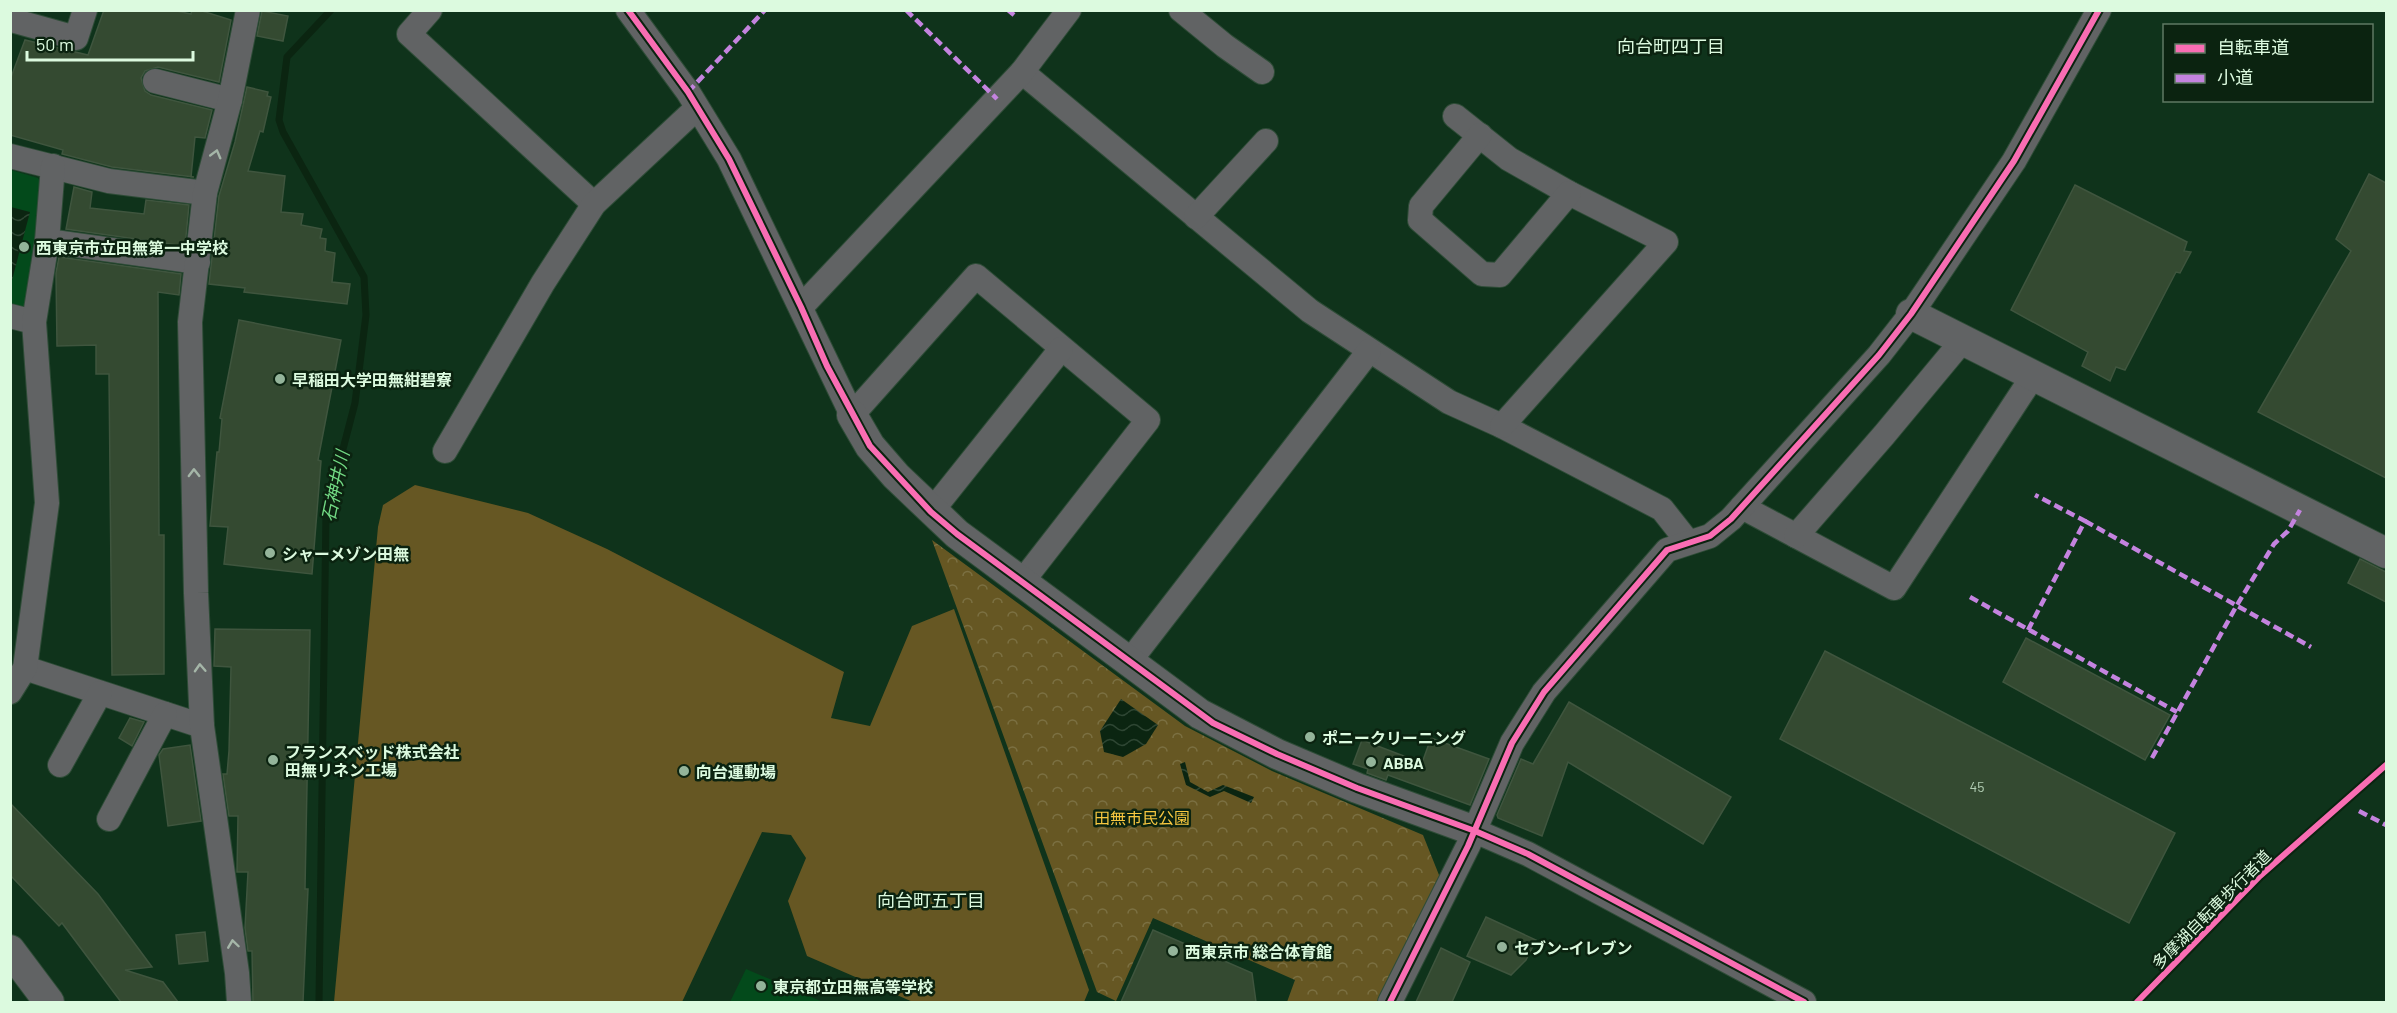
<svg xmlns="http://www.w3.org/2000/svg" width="2397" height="1013" font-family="Barlow,'Noto Sans JP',sans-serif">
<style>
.built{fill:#034a1b}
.grass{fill:#665723}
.park{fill:url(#park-crowns)}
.water{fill:url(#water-waves)}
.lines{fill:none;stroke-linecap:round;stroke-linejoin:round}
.stream{stroke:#0b2511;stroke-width:7}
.building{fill:#344a31;stroke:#3f553e;stroke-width:1.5}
.minor-casing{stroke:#2e4c37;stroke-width:26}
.tertiary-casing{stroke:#2e4c37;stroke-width:32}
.minor{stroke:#616364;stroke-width:24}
.tertiary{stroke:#616364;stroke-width:30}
.quiet{stroke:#c483df;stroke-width:4.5;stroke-dasharray:9 4.5;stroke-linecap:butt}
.cycleway-casing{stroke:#0b2310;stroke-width:10}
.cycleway{stroke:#f96db3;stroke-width:6}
.oneway{stroke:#a5b6a8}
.poi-dot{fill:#94b49a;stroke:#0b2310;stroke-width:2}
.labels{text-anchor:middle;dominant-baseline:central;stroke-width:5;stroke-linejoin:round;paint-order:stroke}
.number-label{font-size:14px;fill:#b2ceb4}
.poi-label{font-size:16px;font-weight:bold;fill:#dcfadf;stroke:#0b2310;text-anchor:start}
.park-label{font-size:16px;fill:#f7c740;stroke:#0b2310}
.street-label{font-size:16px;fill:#dcfadf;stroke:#0b2310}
.neighbourhood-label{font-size:18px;fill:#dcfadf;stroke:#0b2310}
.water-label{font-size:18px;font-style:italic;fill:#72da84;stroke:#0b2310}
</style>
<defs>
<pattern id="park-crowns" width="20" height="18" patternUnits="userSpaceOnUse" patternTransform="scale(1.5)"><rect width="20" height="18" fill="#665723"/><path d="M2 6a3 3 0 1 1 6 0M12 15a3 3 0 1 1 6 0" fill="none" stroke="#7b7042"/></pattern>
<pattern id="water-waves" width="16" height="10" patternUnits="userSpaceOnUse" patternTransform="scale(1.5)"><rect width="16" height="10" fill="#0b2511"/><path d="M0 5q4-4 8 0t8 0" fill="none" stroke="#2e4633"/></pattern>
</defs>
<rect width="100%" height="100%" fill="#0f331b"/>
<g class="built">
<polygon points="11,170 38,178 45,191 31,303 18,311 11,309"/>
<polygon points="746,969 823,1002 730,1002"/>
</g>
<polygon class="grass" points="415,485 528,513 607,549 844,672 831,718 870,726 912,626 954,609 1089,990 1084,1002 913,1002 807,956 788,901 806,858 791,835 762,832 682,1002 334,1002 378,527 383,505"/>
<polygon class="park" points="932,540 1185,726 1272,771 1423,835 1443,885 1381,1002 1287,1002 1295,980 1153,918 1116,1001 1097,992"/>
<g class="water">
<polygon points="11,207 30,212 11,284 10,207"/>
<polygon points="1121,699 1158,725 1146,744 1123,757 1104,752 1100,731"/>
<polygon points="1185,762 1190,782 1208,792 1223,785 1254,797 1251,803 1224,791 1210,797 1186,785 1180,764"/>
</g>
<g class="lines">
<polyline class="stream" points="319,1002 326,514 355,403 366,315 364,277 283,132 279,120 287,57 331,10"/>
</g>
<g class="building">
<polygon points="104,10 172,10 191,14 192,10 199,10 231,20 219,82 158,67 145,71 141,78 145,91 151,95 212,110 205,138 195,137 191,177 194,177 112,167 62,154 63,150 10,135 10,80 25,40 88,55"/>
<polygon points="262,11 288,16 283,41 257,36"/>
<polygon points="247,87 268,92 267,96 271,97 263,132 260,131 248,171 285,176 281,212 303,214 301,225 322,229 320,238 326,239 325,251 335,253 332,282 350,284 347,304 244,292 245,288 209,284 219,196 235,142"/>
<polygon points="2369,174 2386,183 2386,478 2258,412 2351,251 2336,239"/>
<polygon points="2075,185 2187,242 2184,251 2191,252 2180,273 2176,272 2125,370 2116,367 2110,381 2082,366 2088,352 2011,310"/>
<polygon points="74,187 92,192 90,208 144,214 146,200 189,205 185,246 66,229"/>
<polygon points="59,257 181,274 179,295 158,292 159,535 164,535 164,674 112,675 109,374 96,374 96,345 57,346 56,273"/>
<polygon points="239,320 341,340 318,460 321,461 312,574 224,564 228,527 210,526 217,452 219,452 222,419 220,418"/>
<polygon points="2360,559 2386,572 2386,602 2348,583"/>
<polygon points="215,629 310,630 305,889 308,889 303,1002 253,1002 252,951 248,951 245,928 248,872 237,872 238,816 229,816 223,774 227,774 229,751 231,667 214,666"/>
<polygon points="2026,638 2170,715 2145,760 2003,682"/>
<polygon points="1825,651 2175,833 2129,923 1780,739"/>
<polygon points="1569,702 1731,797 1703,844 1568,762 1542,836 1498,818 1497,815 1521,759 1533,764"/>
<polygon points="130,718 144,722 132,746 119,738"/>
<polygon points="1431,738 1489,759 1470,805 1388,775 1386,780 1367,773 1368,769 1353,764 1362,740 1422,763"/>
<polygon points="190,745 201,821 168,826 159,755 163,749"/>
<polygon points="10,803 98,894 152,967 125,970 163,982 178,1002 121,1002 62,923 59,926 10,875"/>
<polygon points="1486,917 1536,940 1526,960 1511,975 1467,956"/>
<polygon points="1153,930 1252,973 1256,1002 1121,1002"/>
<polygon points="205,932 208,961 179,964 176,935"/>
<polygon points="1441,948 1470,962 1452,1002 1416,1002"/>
</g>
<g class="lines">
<defs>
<g id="minor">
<polyline points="430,10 409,34 594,204"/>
<polyline points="628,10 688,92 729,159 852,415 976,276 1148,420 1021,583"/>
<polyline points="1181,10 1225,46 1262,72"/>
<polyline points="15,21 76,38 85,10"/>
<polyline points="1022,72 1310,311 1449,402 1502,426 1662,509 1688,542"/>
<polyline points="155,81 230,100"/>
<polyline points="1455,116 1509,159 1569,193 1666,242 1502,426"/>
<polyline points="1480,135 1421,206 1420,220 1482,274 1500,275 1569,193"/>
<polyline points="10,156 109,181 205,193"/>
<polyline points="1196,217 1266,141"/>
<polyline points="47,241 198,262"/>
<polyline points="801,307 1022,72 1069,10"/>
<polyline points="10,316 34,322"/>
<polyline points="445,451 543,283 594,204 697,108"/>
<polyline points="1742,507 1894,588 2033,376"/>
<polyline points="931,512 1061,349"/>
<polyline points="1796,536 1884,435 1963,340"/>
<polyline points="1129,662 1369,351"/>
<polyline points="25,668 202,726"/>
<polyline points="10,692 25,668 47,503 34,322 47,241 53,166"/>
<polyline points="60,765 100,693"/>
<polyline points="109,819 165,714"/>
<polyline points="1475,831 1528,854 1804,1002"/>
<polyline points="239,1002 237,973 202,726 196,593 190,322 205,193 230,100 248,10"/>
<polyline points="1390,1002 1468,846 1512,743 1544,692 1667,550 1710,536 1731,519 1879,355 1911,314 2014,161 2099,10"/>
</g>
<g id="tertiary">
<polyline points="1911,314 2386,553"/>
<polyline points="852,415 870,446 896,476 957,534 1200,714 1277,754 1357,788 1475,831"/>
<polyline points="10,950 49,1002"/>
</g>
</defs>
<use href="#minor" class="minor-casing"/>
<use href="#tertiary" class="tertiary-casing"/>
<use href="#minor" class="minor"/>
<use href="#tertiary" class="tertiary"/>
<g class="quiet">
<polyline points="906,10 997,99"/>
<polyline points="1008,10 1014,15"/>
<polyline points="688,92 765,10"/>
<polyline points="2085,521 2311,647"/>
<polyline points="1970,597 2177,712"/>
<polyline points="2028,630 2085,521 2035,495"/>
<polyline points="2152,758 2237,605 2274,544 2288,531 2300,510"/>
<polyline points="2359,811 2386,825"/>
</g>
<defs>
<g id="cycleway">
<polyline points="628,10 688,92 729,159 801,307 827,366 870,446 931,512 957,534 1213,723 1277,754 1357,788 1475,831 1528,854 1804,1002"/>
<polyline points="1390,1002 1468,846 1512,743 1544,692 1667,550 1710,536 1731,519 1879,355 1911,314 2014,161 2099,10"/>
<polyline points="2137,1002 2260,876 2386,765"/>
</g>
</defs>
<use href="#cycleway" class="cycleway-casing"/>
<use href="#cycleway" class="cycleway"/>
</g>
<defs><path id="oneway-chevron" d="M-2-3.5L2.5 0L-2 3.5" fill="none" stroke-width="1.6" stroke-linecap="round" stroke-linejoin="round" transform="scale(1.5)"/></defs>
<g class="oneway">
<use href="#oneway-chevron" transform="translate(216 154) rotate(-75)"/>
<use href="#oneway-chevron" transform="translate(194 473) rotate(-91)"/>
<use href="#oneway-chevron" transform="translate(200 668) rotate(-93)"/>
<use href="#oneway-chevron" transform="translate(233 944) rotate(-98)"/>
</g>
<g class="poi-dot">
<circle cx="24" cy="247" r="6"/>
<circle cx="280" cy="379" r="6"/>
<circle cx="270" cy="553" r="6"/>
<circle cx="1310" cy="737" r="6"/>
<circle cx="273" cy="760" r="6"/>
<circle cx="1371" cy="762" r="6"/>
<circle cx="684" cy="771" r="6"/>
<circle cx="1502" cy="947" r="6"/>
<circle cx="1173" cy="951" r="6"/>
<circle cx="761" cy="986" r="6"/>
</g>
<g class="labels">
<g class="number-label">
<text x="1977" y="786">45</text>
</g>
<g class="poi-label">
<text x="36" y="247">西東京市立田無第一中学校</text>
<text x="292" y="379">早稲田大学田無紺碧寮</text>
<text x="282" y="553">シャーメゾン田無</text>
<text x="1322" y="737">ポニークリーニング</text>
<text x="285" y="751">フランスベッド株式会社<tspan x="285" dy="18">田無リネン工場</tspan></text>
<text x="1383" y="762">ABBA</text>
<text x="696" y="771">向台運動場</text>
<text x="1514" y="947">セブン-イレブン</text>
<text x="1185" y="951">西東京市 総合体育館</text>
<text x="773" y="986">東京都立田無高等学校</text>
</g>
<g class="park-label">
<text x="1142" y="817">田無市民公園</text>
</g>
<g class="street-label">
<text transform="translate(2211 909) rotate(-45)">多摩湖自転車歩行者道</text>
</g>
<g class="neighbourhood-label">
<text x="1671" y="46">向台町四丁目</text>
<text x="931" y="900">向台町五丁目</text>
</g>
<g class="water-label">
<text transform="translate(335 486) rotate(-78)">石神井川</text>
</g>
</g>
<rect width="2397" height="1013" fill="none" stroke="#dcfadf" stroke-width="24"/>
<rect x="2163" y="24" width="210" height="78" fill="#0b2310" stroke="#5f7963" stroke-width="1.5"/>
<rect x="2175" y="44" width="30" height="9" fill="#f96db3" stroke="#5f7963" stroke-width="1.5"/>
<text x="2217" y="54" font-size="18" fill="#dcfadf">自転車道</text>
<rect x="2175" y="74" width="30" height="9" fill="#c483df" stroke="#5f7963" stroke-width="1.5"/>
<text x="2217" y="84" font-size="18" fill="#dcfadf">小道</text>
<path d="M27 51v9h166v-9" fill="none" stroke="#dcfadf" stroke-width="3"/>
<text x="36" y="51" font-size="18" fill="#dcfadf" stroke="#0b2310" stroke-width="4.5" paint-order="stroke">50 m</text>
</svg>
